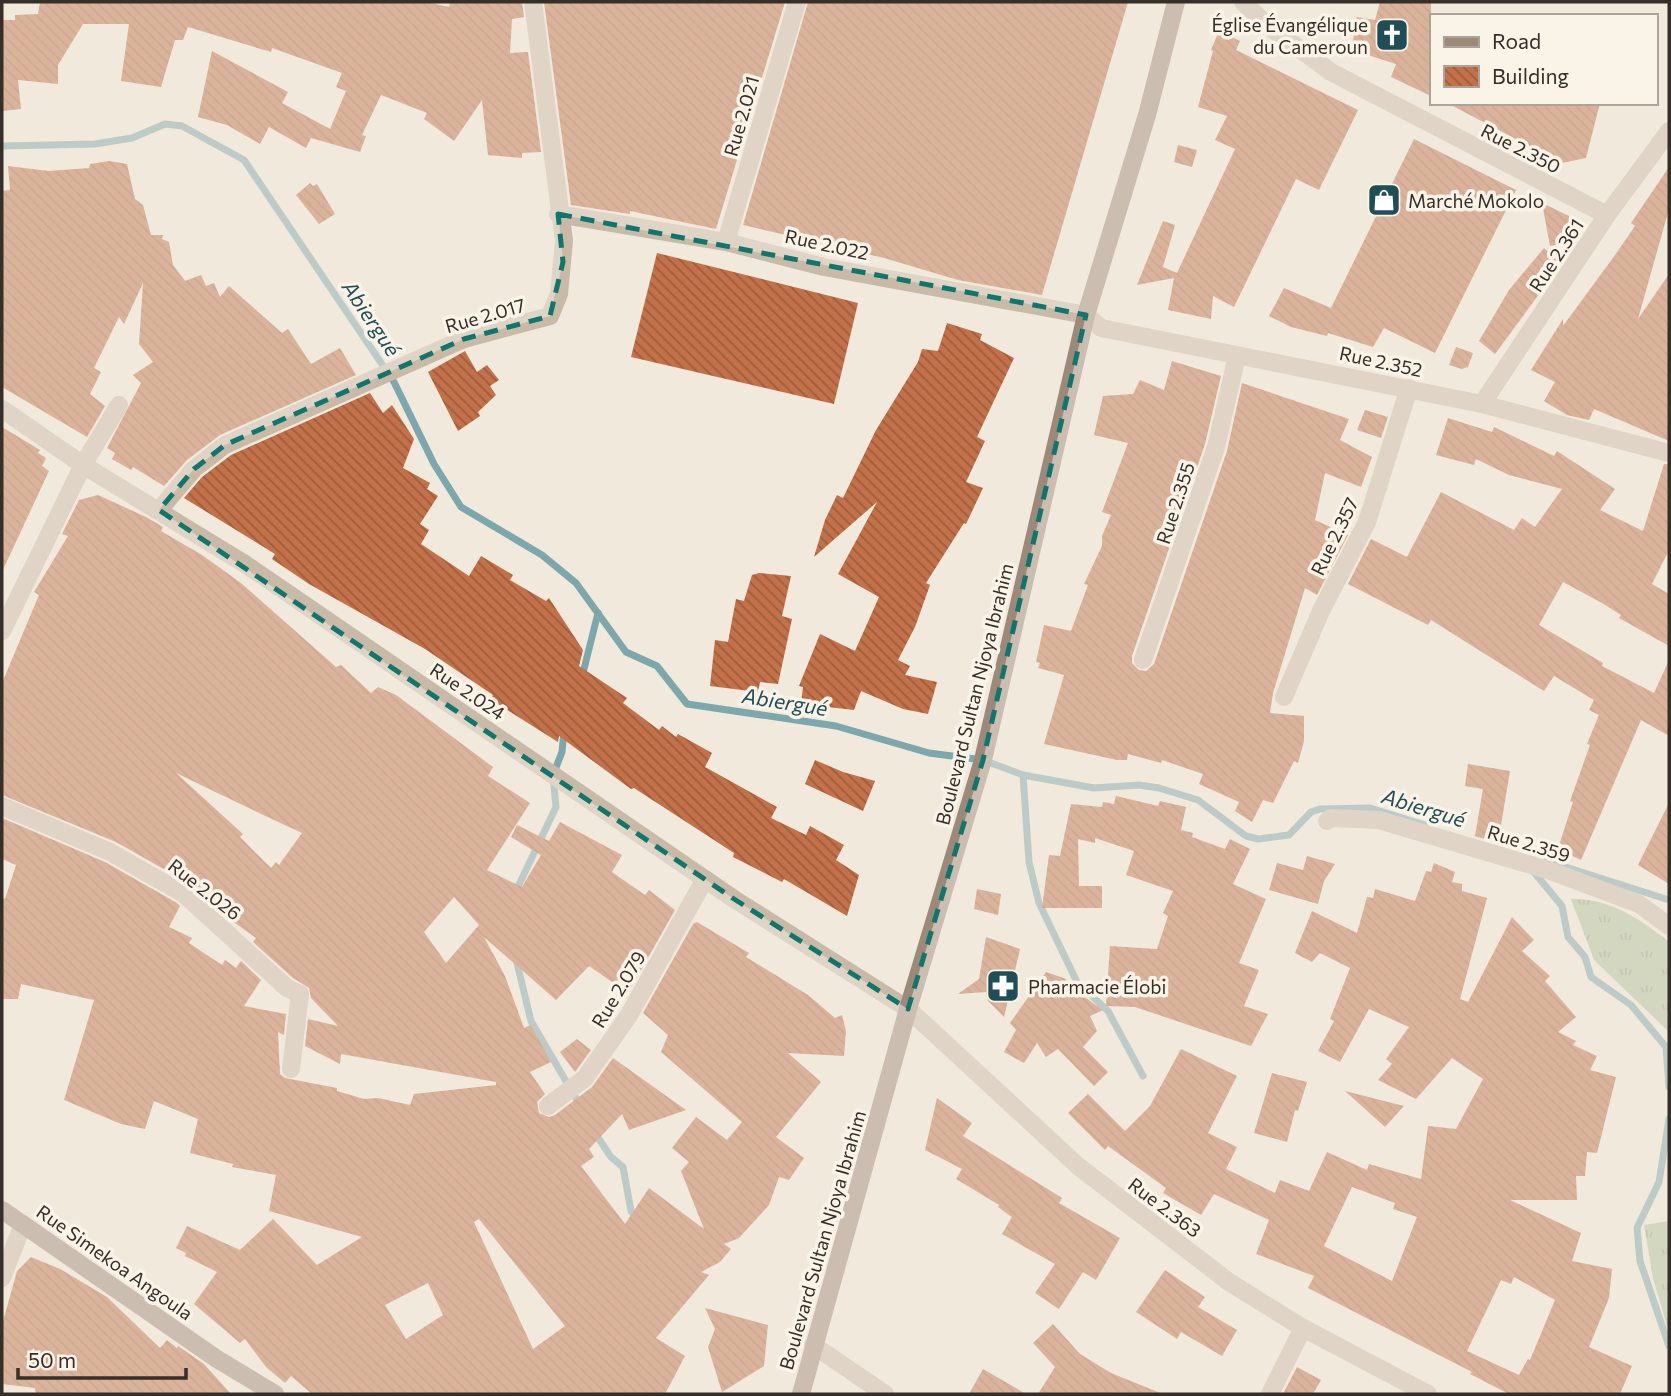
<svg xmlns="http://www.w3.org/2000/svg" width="1671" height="1396" font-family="Commissioner,sans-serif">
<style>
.grass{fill:url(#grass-tufts)}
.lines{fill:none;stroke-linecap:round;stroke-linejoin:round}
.stream{stroke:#7ca7ad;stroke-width:7}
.building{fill:url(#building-back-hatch);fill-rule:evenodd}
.street{stroke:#c9baa8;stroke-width:18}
.secondary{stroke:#9d897a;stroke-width:18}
.marked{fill:none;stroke:#0f766e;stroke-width:5;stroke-dasharray:14 9;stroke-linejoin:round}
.labels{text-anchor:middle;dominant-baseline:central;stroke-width:7;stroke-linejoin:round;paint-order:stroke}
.poi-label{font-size:19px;fill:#362e28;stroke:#f9f3e8;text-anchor:start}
.street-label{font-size:19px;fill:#362e28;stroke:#f9f3e8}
.water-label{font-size:21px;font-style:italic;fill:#1f4e56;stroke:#f9f3e8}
</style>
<defs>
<pattern id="grass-tufts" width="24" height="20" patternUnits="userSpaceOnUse" patternTransform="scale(1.75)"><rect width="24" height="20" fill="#b1c09d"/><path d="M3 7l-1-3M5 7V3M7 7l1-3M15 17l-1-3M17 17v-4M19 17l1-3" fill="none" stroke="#919c80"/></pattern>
<pattern id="building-back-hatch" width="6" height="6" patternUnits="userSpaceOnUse" patternTransform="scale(1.75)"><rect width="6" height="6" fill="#c27149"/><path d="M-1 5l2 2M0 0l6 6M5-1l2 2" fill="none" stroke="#9e5d3d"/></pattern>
</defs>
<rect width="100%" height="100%" fill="#f1e9dc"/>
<g class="grass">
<path d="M1571,899C1610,898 1640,919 1669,942V1032L1594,960Z"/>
<polygon points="1669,1221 1669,1333 1653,1278 1644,1225"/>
</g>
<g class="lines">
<g class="stream">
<polyline points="2,146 95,144 132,138 165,124 182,126 244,160 394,382 434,464 461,507 542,555 576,583 626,652 657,666 687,704 836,726 929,753 983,760 1023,775 1094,788 1139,785 1159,788 1198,800 1246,836 1258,839 1289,835 1311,812 1320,809 1370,808 1425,825"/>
<polyline points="582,677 598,613"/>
<polyline points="1023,775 1029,862 1039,903 1077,982 1108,1011 1143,1076"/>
<polyline points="1547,861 1669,900"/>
<polyline points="1533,871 1562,906 1568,937 1585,957 1591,977 1631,1005 1666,1047 1669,1087"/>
<polyline points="515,893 556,807 553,775 562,752 564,731"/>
<polyline points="516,959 531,1021 581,1107"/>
<polyline points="1669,1119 1659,1182 1637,1228 1640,1261 1669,1346"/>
<polyline points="595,1133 611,1157 623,1167 631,1211 637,1219"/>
</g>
</g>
<g class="building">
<polygon points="40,2 427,2 449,7 450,2 522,2 524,17 512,19 510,53 528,52 541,152 522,153 522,158 488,155 482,100 454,141 424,119 427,113 381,95 362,135 366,136 360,152 311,138 306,148 269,127 260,144 227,125 198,117 212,51 288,92 282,103 330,129 346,91 336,87 342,73 272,48 271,52 188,27 183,40 175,40 161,87 121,81 129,24 83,24 58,65 58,84 18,80 21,109 2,111 2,20 15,20 15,15 38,14"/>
<polygon points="544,2 785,2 716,229 630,211 630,214 571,205"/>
<polygon points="808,2 1128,2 1042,295 958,280 884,258 743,225"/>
<polygon points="1380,2 1431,2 1431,96 1391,77 1396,64 1352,50 1356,17 1375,20"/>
<polygon points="1219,31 1240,41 1236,50 1358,110 1319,190 1296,179 1234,307 1213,296 1211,319 1168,310 1174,278 1137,285 1163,221 1175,225 1163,267 1177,273 1235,149 1215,140 1227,116 1198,107 1213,51 1211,50"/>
<polygon points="1447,103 1600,103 1586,158 1562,163"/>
<polygon points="1414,139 1516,190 1435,353 1384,328 1373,347 1328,333 1327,336 1291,327 1269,316 1284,288 1331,308"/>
<polygon points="1178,145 1197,150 1192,167 1174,162"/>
<polygon points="109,161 127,164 135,199 143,205 151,235 163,235 162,239 169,242 173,265 185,281 201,275 206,286 214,283 220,297 229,286 282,333 288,329 311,364 340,348 356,375 220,435 187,460 164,486 133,467 131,470 112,459 115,453 107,448 141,383 133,375 153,362 139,344 143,283 124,324 119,317 94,368 101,372 90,394 105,406 87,437 2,387 2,191 10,190 8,166 49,171 89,168 90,164"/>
<polygon points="1669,167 1669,209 1638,319 1669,274 1669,441 1594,409 1589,420 1567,415 1544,401 1555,382 1531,370 1563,319 1563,326 1615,255 1635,226 1631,223"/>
<polygon points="310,183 313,186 317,184 335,214 319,224 296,195"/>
<polygon points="1542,203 1569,216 1570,243 1550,246"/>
<polygon points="1544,248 1562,263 1495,354 1479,341 1509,290"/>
<polygon points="657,253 858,303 834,404 631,357"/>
<polygon points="947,323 982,334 980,340 1014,358 977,437 985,441 966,482 983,488 966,524 964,523 926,583 930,585 915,627 898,660 910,666 905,675 937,682 928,714 903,709 861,691 854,710 801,704 803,687 799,686 820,634 855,651 879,597 838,574 877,502 814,557 825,520 837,495 843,498 876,430 918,362 922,349 938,351"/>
<polygon points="1456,347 1473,353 1468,367 1462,369 1449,365"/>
<polygon points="465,351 477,372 487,365 499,380 490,386 496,395 478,412 480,416 458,431 428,372"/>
<polygon points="1172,361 1221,376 1205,444 1132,656 1132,663 1139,670 1146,671 1154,664 1227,451 1242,383 1349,419 1340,440 1372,457 1361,487 1325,473 1315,520 1348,535 1317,595 1305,588 1273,693 1270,713 1304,716 1304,741 1298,763 1294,761 1273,803 1263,800 1252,822 1235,811 1239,802 1199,784 1203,774 1162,760 1161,763 1128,754 1127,760 1117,760 1044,744 1064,675 1038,668 1040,663 1036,662 1044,625 1071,631 1088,585 1084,584 1102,546 1102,536 1111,515 1102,512 1128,443 1094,435 1103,396 1133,394 1140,380 1164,390"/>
<polygon points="370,393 383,413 392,405 414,439 403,468 430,483 427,489 438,496 420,524 429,530 421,544 469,576 481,556 513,575 510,580 546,601 549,598 583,650 579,666 627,698 623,703 659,730 662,726 676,737 678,734 712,753 705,767 777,807 771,818 806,835 810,826 844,845 836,860 859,875 847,916 784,879 782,882 733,857 734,853 634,788 631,789 559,736 558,742 490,699 493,695 425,649 309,584 272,559 275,554 184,498 202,477 231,455"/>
<polygon points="1365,410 1388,417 1381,438 1357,430"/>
<polygon points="1448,418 1492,432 1494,427 1554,456 1557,451 1615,489 1600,510 1643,531 1664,464 1669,464 1669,550 1652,584 1669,594 1669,646 1619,618 1621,615 1602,603 1563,582 1539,625 1603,663 1602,666 1654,693 1669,660 1669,736 1641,720 1581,860 1558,849 1573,802 1570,801 1590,745 1587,744 1599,715 1589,710 1594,700 1554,676 1544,691 1431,620 1428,625 1348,584 1371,539 1407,557 1441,492 1514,530 1522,518 1535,527 1562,489 1509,475 1476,459 1474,465 1436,455"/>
<polygon points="2,427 40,450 38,453 46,458 42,466 49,471 2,572"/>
<path d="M98,495L146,517L163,527L161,531L202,555L241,583L336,667L341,665L371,693L378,687L396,695L493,767L488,776L530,803L487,870L522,887L541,855L511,837L517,825L549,841L560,822L622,855L612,872L645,895L649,890L675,910L628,993L589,966L556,1000L484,937L505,976L524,1028L531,1025L551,1062L530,1072L545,1094L537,1102L539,1113L549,1117L555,1115L592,1087L613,1058L686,1110L629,1130L622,1114L589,1149L594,1157L581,1166L625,1224L649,1188L704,1229L681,1171L689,1162L672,1148L696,1117L727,1140L742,1122L661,1052L668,1035L643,1013L693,924L697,922L749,953L746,957L808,995L835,1018L842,1015L846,1031L844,1056L788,1053L821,1082L776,1137L804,1158L789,1180L779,1177L769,1205L739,1238L724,1244L731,1249L720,1262L701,1272L709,1275L656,1338L685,1356L665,1394H312L291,1376L285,1383L266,1367L245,1339L240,1343L194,1304L217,1272L185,1256L186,1253L176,1248L187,1226L240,1250L273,1219L317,1265L362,1237L269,1211L276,1175L232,1167L233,1164L190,1153L198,1119L154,1101L145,1129L121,1124L64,1100L94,1000L21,984L18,999H2V898L5,899L16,865L2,859V818L105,862L177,903L180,906L169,927L192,938L189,943L222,965L225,960L236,968L241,961L261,980L244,1006L286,1014L284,1035L278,1032L280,1074L285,1078L337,1088V1091L364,1099L378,1098L410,1105L414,1094L496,1085V1082L341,1054L340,1064L305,1046L308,1019L338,1026L311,998L309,988L293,978L253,942L256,938L228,918L231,915L190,884L116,842L2,795V683L39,595L34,592L68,536L62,534L79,500ZM176,773L259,813L302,833L279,865L276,862L271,868L240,837L243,834ZM454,897L479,925L446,963L424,932ZM479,1219L565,1326L533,1349L474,1222ZM428,1283L443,1315L406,1339L385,1305Z"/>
<polygon points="759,573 791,576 782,616 792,619 778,684 760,682 758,692 710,686 715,640 728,642 736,599 744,601 752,575"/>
<polygon points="815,760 843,772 875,781 863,811 805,784"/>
<polygon points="1468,764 1510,771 1498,843 1475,836 1483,789 1465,786"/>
<polygon points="1116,796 1158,806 1160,801 1186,807 1181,830 1193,833 1192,837 1225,849 1230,839 1250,849 1233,884 1266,899 1239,963 1259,970 1244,1006 1268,1014 1251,1046 1135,1007 1106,1006 1110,946 1157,949 1168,916 1163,913 1173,891 1126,875 1134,851 1095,838 1095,843 1078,839 1079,886 1102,886 1102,908 1042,908 1049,855 1060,856 1071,804 1102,807 1103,802 1114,804"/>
<polygon points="1669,803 1669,884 1638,865"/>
<polygon points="1307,856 1335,864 1324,881 1318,904 1269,890 1277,863 1303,870"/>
<path d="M1434,863L1455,872L1452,882L1462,884V891L1487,898L1460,999L1468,1002L1512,917L1534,940L1522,951L1550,976L1545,981L1576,1017L1558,1032L1576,1041L1573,1045L1597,1056L1590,1070L1616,1077L1597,1153L1587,1152L1585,1176H1576L1577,1200H1510L1581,1233L1572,1261L1612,1269L1609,1298L1589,1347L1632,1366L1620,1394H1509L1470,1374L1472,1372L1308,1288L1314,1276L1256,1254L1269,1220L1214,1194L1201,1215L1163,1193L1166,1188L1108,1146L1105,1150L1068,1113L1088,1094L1125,1131L1150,1106L1181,1049L1237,1076L1208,1133L1237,1147L1226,1169L1275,1193L1280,1180L1309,1191L1327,1152L1367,1170L1369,1164L1421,1179L1428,1126L1456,1129L1483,1079L1452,1058L1416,1099L1378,1080L1392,1064L1386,1059L1409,1027L1369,1009L1340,1062L1318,1051L1334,1021L1330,1019L1350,968L1320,953L1312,962L1295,953L1312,911L1357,933L1367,897L1373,898L1375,889L1415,901L1426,871L1431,872ZM1352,1187L1395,1203L1393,1209L1417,1217L1392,1281L1324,1246ZM1514,1277L1555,1300L1530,1360L1528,1359L1519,1375L1467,1351L1501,1280L1511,1284Z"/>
<polygon points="977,889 1001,894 998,915 974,909"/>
<polygon points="986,937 1020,949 1004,1017 988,1001 986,992 958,994 979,979"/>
<polygon points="1046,972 1066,979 1063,990 1083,996 1103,1010 1090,1016 1097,1031 1083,1047 1108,1072 1094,1086 1058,1049 1046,1057 1037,1043 1024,1063 1004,1052 1016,1030 1010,1023"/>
<polygon points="577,1039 591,1050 575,1072 560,1052"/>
<polygon points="1272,1073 1307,1082 1298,1111 1295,1110 1287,1142 1254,1133"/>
<polygon points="1345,1091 1404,1106 1385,1127"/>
<polygon points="937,1098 972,1123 963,1136 1062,1198 1059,1203 1120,1238 1096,1280 1083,1272 1059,1309 1035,1293 1055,1264 1002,1234 1012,1217 998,1207 999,1205 956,1179 962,1169 925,1150"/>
<polygon points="31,1257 60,1269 107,1297 160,1348 167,1340 177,1348 178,1346 204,1364 231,1394 36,1394 35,1388 2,1384 2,1325 17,1271"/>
<polygon points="1165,1270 1205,1297 1198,1307 1237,1330 1222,1356 1181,1332 1177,1339 1136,1312"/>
<polygon points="705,1308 768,1325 764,1366 722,1392 708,1347 715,1329"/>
<polygon points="1053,1324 1080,1354 1111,1373 1163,1394 1038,1394 1055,1367 1033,1343"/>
<polygon points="1297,1367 1321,1380 1313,1394 1283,1394"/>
<polygon points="983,1369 1026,1394 969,1394"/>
</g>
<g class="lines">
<g class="street">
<polyline points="1243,2 1267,25 1331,72 1607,215"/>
<polyline points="558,214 726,242 824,267 1086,315 1101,328 1482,404 1669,453"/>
<polyline points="726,242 797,2"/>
<polyline points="1482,404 1607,215 1669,131"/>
<polyline points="2,409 83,465 245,564 734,899 908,1009 1078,1166 1229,1282 1303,1328 1428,1394"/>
<polyline points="159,510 194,469 225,445 464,339 550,316 559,294 564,241 533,2"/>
<polyline points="2,631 83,465 119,405"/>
<polyline points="1143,660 1216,447 1237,356"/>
<polyline points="1284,697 1321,611 1367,522 1409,388"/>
<polyline points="2,806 110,852 184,894 287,988 300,994 291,1069"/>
<polyline points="1327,821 1331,818 1379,820 1548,870 1639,904 1669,926"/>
<polyline points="548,1106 585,1078 629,1015 705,879"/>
<polyline points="2,1278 23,1224"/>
<polyline points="813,1345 885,1394"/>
<polyline points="1270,1394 1303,1328"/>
</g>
<g class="secondary">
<polyline points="2,1210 217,1359 275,1394"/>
<polyline points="801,1394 908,1009 983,760 1086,315 1147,115 1176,2"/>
</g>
</g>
<path d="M0 0H1671V1396H0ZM558,214L1086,315L983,760L908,1009L734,899L159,510L194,469L225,445L464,339L550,316L563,262Z" fill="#f1e9dc" fill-opacity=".55" fill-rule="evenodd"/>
<path class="marked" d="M558,214L1086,315L983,760L908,1009L734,899L159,510L194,469L225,445L464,339L550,316L563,262Z"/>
<defs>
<symbol id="church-square" viewBox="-11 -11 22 22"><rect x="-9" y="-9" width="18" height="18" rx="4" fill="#1f4e56" stroke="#f9f3e8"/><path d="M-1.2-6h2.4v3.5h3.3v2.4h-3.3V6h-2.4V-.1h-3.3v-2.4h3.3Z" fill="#fff"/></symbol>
<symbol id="shop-square" viewBox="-11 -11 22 22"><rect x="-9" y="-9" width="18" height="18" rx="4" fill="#1f4e56" stroke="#f9f3e8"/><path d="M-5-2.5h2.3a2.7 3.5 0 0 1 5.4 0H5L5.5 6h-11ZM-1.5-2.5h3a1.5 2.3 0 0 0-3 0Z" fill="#fff"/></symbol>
<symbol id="pharmacy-square" viewBox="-11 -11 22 22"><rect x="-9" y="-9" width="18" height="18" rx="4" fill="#1f4e56" stroke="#f9f3e8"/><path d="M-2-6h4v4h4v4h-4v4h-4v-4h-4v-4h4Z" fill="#fff"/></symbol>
</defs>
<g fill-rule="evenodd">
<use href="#church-square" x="1373" y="16" width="38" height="38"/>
<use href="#shop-square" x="1365" y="181" width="38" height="38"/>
<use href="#pharmacy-square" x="984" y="967" width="38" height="38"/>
</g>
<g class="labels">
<g class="poi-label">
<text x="1368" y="24" text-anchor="end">Église Évangélique<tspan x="1368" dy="22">du Cameroun</tspan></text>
<text x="1408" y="200">Marché Mokolo</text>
<text x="1028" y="986">Pharmacie Élobi</text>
</g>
<g class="street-label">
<text transform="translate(741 116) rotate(-74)">Rue 2.021</text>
<text transform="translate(1521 148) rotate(27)">Rue 2.350</text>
<text transform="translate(827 244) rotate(12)">Rue 2.022</text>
<text transform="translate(1556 255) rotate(-57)">Rue 2.361</text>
<text transform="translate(485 315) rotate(-16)">Rue 2.017</text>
<text transform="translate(1381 361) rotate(12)">Rue 2.352</text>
<text transform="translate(1175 503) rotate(-72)">Rue 2.355</text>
<text transform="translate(1334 536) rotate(-64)">Rue 2.357</text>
<text transform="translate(468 691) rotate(34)">Rue 2.024</text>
<text transform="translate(974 694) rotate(-76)">Boulevard Sultan Njoya Ibrahim</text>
<text transform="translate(1529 843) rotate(17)">Rue 2.359</text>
<text transform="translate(205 889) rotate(38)">Rue 2.026</text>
<text transform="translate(618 989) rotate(-59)">Rue 2.079</text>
<text transform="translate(1165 1207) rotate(37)">Rue 2.363</text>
<text transform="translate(822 1240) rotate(-74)">Boulevard Sultan Njoya Ibrahim</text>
<text transform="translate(115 1262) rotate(35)">Rue Simekoa Angoula</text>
</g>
<g class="water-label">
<text transform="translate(372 318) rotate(56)">Abiergué</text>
<text transform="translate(785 701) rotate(9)">Abiergué</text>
<text transform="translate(1424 807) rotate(17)">Abiergué</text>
</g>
</g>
<rect width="1671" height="1396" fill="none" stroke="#362e28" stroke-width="7"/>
<rect x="1430" y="14" width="228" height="91" fill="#f9f3e8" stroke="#aba49b" stroke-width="2"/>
<rect x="1444" y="37" width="35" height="10" fill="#9d897a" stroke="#aba49b" stroke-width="2"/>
<text x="1492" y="49" font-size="21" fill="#362e28">Road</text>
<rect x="1444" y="66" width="35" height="21" fill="url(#building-back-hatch)" stroke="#aba49b" stroke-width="2"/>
<text x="1492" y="84" font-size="21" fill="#362e28">Building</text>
<path d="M18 1368v10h168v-10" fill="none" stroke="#362e28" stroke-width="3.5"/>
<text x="28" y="1368" font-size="21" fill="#362e28" stroke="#f9f3e8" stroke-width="5" paint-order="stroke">50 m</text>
</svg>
